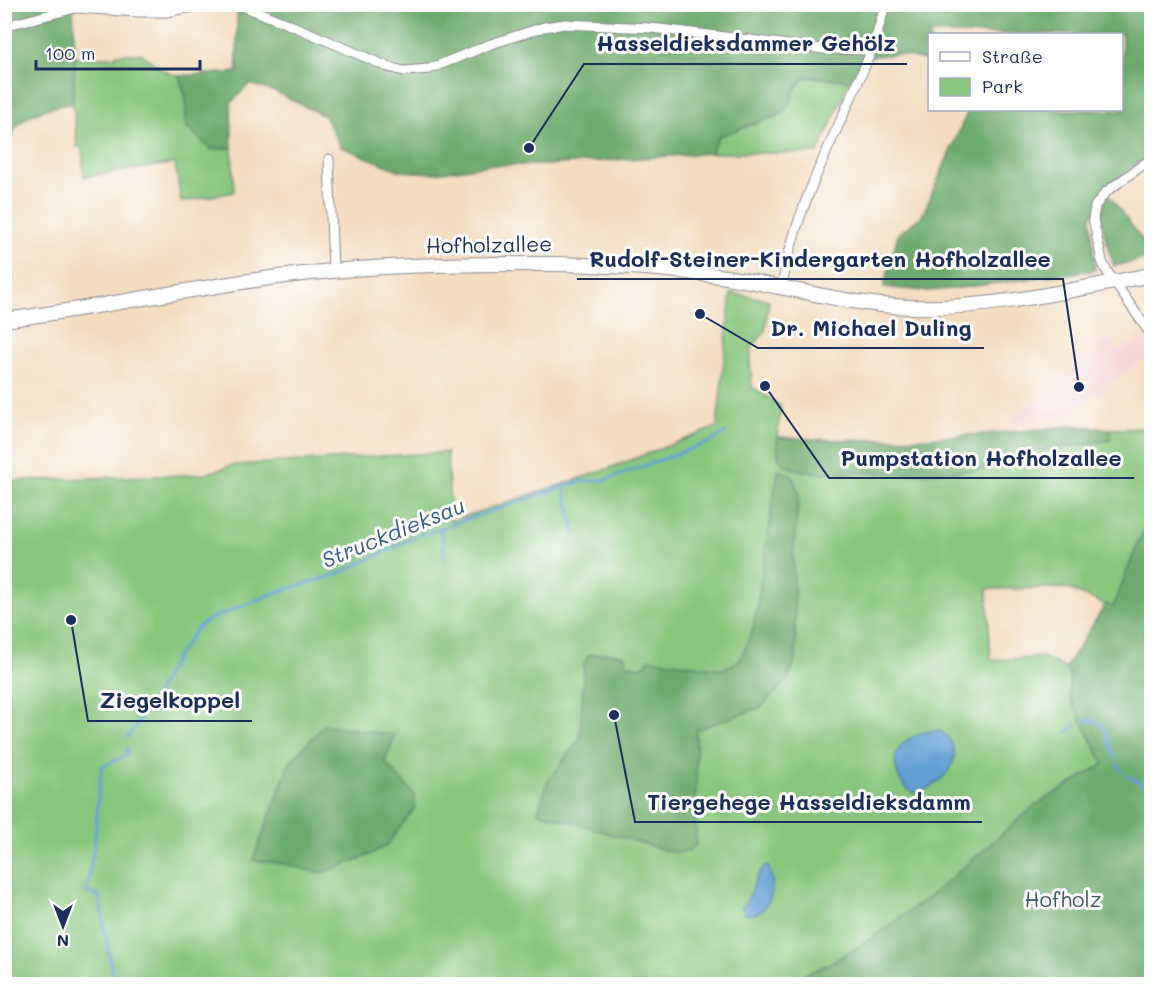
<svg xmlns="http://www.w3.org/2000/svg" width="1156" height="989" font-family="Mali,sans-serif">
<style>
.built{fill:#f7cfd1}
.green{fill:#87c67c;stroke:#517a6d;stroke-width:1.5}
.forest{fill:#6dab6c;stroke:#446d65;stroke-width:1.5}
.water{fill:#629fd3;stroke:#3e6798;stroke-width:1.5}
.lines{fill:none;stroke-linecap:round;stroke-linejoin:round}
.stream{stroke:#629fd3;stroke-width:3}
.street-casing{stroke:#88868e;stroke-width:11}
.secondary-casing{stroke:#88868e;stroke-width:16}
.street{stroke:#fff;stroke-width:9}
.secondary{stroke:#fff;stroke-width:14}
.labels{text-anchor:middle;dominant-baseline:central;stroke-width:6;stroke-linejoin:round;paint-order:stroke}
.street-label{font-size:21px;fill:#1b2f5e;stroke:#fff}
.park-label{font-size:21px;fill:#3b5c67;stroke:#fff}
.water-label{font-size:22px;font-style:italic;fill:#375c8d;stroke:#fff}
.leader{fill:none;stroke:#1b2f5e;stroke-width:2}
.callout-dot{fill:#1b2f5e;stroke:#fff;stroke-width:2}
.callout-label{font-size:22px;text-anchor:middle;font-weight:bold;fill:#1b2f5e;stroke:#fff;stroke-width:6;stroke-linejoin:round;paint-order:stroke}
</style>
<rect width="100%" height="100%" fill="#fff"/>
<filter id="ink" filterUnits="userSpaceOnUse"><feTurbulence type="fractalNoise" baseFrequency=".0167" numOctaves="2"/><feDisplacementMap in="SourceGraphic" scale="12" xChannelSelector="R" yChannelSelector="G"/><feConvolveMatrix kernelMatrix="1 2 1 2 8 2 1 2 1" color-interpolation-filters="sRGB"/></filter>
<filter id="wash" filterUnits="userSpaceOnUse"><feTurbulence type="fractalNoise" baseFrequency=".008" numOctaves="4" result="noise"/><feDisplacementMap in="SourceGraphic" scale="24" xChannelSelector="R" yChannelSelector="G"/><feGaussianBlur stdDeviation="1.35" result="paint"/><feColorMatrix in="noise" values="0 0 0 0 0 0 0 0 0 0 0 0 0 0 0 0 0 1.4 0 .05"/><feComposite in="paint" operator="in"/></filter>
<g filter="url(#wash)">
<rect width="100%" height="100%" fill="#f4dcbe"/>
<polygon class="built" points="1108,336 1119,352 1141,337 1151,353 1060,421 1006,423 1098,351 1095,345"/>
<g class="green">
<polygon points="116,54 142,54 164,71 179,76 186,97 186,126 211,149 232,148 234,192 181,202 175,163 84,177 82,147 77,147 73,103 75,57 115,57"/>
<polygon points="805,77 850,80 818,153 710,153 719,136 782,114 791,102 795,89"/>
<polygon points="731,293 769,300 765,332 752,347 750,361 752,387 781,406 777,437 817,440 935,439 1074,426 1110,429 1152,428 1151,516 1137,546 1113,608 1066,588 987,589 991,660 1043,657 1065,668 1070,675 1069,696 1104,764 1037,804 928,898 858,947 829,964 783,984 5,984 4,481 205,474 234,465 447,452 451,521 602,471 717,427"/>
</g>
<g class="forest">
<path d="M5,5H73L75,57L73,103C55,107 32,110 19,124C13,130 9,141 5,149Z"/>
<path d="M237,5H1151V152L1105,190L1142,240L1151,238V258L1114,266C1109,251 1103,234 1102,219C1101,208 1107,203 1105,191L1091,218L1095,270L952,289L926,291L884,287L898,234L922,216L967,113L966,110H1122V34H930L929,61L898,54L862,57L850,80L805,77L795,89L791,102L782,114L719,136L710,153L546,165H490L435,173L401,171L341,147L324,116L276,92L249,84L231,103L232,148L211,149L186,126V97L179,76L237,72Z"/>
<path d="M1074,426L1110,429L1111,440L1035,452L980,470L917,473H825L803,471L792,468L782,463L778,456L777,437C876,445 975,435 1074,426Z"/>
<polygon points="778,470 792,475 799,494 793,553 796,658 788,679 761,707 696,730 696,845 687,852 671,852 538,812 547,783 580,738 584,664 589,655 606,653 624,655 627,664 640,667 646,664 649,659 724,669 740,660 754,626"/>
<polygon points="1151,516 1151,984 783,984 829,964 858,947 928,898 1037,804 1104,764 1069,696 1070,675 1065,668 1106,604 1113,607 1137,546"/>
<polygon points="324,725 395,735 385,762 414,794 415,808 387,845 374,853 325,872 314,872 285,864 253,860 290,762"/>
</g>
<g class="water">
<path d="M939,730C973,753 943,788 913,793C905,788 901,783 898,775C887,745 914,732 939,730Z"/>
<path d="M768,865C769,870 772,876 772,880C774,897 765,918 745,914L742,907C754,896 753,873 768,865Z"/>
</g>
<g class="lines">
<g class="stream">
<polyline points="564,486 575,534"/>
<polyline points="441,528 445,564"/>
<polyline points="1084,721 1091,720 1103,725 1115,757"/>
<polyline points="1067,732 1076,725"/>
<polyline points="128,737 149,707 175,659 197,628 208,620 277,592 338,574 418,536 577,482 605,480 710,442 725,433"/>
<polyline points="1117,764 1122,771"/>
<polyline points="1128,776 1152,789"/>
<polyline points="114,984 99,896 86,892 94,848 101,767 127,755 127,748"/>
</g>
</g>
</g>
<g filter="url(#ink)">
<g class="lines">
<defs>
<g id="street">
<polyline points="238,4 305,31 388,67 404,71 429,69 491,44 544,27 565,24 651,28 823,49 873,50"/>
<polyline points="4,26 76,8 138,12 166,12 207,4"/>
<polyline points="1152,158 1106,192 1095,206 1093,219 1102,261 1106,270 1152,336"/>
<polyline points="329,159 333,271"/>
<path d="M782,287C791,230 815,176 839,124C857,84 876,47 885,4"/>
</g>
<path id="secondary" d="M4,320C114,306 222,281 332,271C405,264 479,264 553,264C617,265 681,269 744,280C799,290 854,305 910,307C992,310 1072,289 1152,275"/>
</defs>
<use href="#street" class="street-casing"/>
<use href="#secondary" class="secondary-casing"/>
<use href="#street" class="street"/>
<use href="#secondary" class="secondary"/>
</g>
</g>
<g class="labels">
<g class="street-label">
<text transform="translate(489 244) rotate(-1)">Hofholzallee</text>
</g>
<g class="park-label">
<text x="1063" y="898">Hofholz</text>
</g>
<g class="water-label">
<text transform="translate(393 532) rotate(-22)">Struckdieksau</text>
</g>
</g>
<path class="leader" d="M529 148L584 64H907M1079 387L1063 279H577M700 314L758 348H984M765 386L829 478H1134M71 620L88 721H252M614 715L635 822H982"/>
<g class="callout-dot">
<circle cx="529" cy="148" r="6"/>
<circle cx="1079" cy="387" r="6"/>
<circle cx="700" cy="314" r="6"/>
<circle cx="765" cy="386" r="6"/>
<circle cx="71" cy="620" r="6"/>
<circle cx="614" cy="715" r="6"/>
</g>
<g class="callout-label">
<text x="746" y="51">Hasseldieksdammer Gehölz</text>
<text x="820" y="267">Rudolf-Steiner-Kindergarten Hofholzallee</text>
<text x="871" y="336">Dr. Michael Duling</text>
<text x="981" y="466">Pumpstation Hofholzallee</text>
<text x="170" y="708">Ziegelkoppel</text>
<text x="809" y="810">Tiergehege Hasseldieksdamm</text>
</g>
<rect width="1156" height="989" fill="none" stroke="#fff" stroke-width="24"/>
<rect x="928" y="33" width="195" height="78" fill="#ffffff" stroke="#a4acbf" stroke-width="1.5"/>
<rect x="940" y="52" width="30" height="9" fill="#ffffff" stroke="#a4acbf" stroke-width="1.5"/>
<text x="982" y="63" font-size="18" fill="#1b2f5e">Straße</text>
<rect x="940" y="78" width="30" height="18" fill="#87c67c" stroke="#a4acbf" stroke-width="1.5"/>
<text x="982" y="93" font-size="18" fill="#1b2f5e">Park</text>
<g transform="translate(63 926) rotate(180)" stroke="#ffffff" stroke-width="4.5" paint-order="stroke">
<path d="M0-4.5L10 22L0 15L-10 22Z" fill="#1b2f5e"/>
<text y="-9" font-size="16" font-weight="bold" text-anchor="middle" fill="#1b2f5e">N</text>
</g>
<path d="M36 60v9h164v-9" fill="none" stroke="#1b2f5e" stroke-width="3"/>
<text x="45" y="60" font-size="18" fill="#1b2f5e" stroke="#ffffff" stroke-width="4.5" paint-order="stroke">100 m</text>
</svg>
